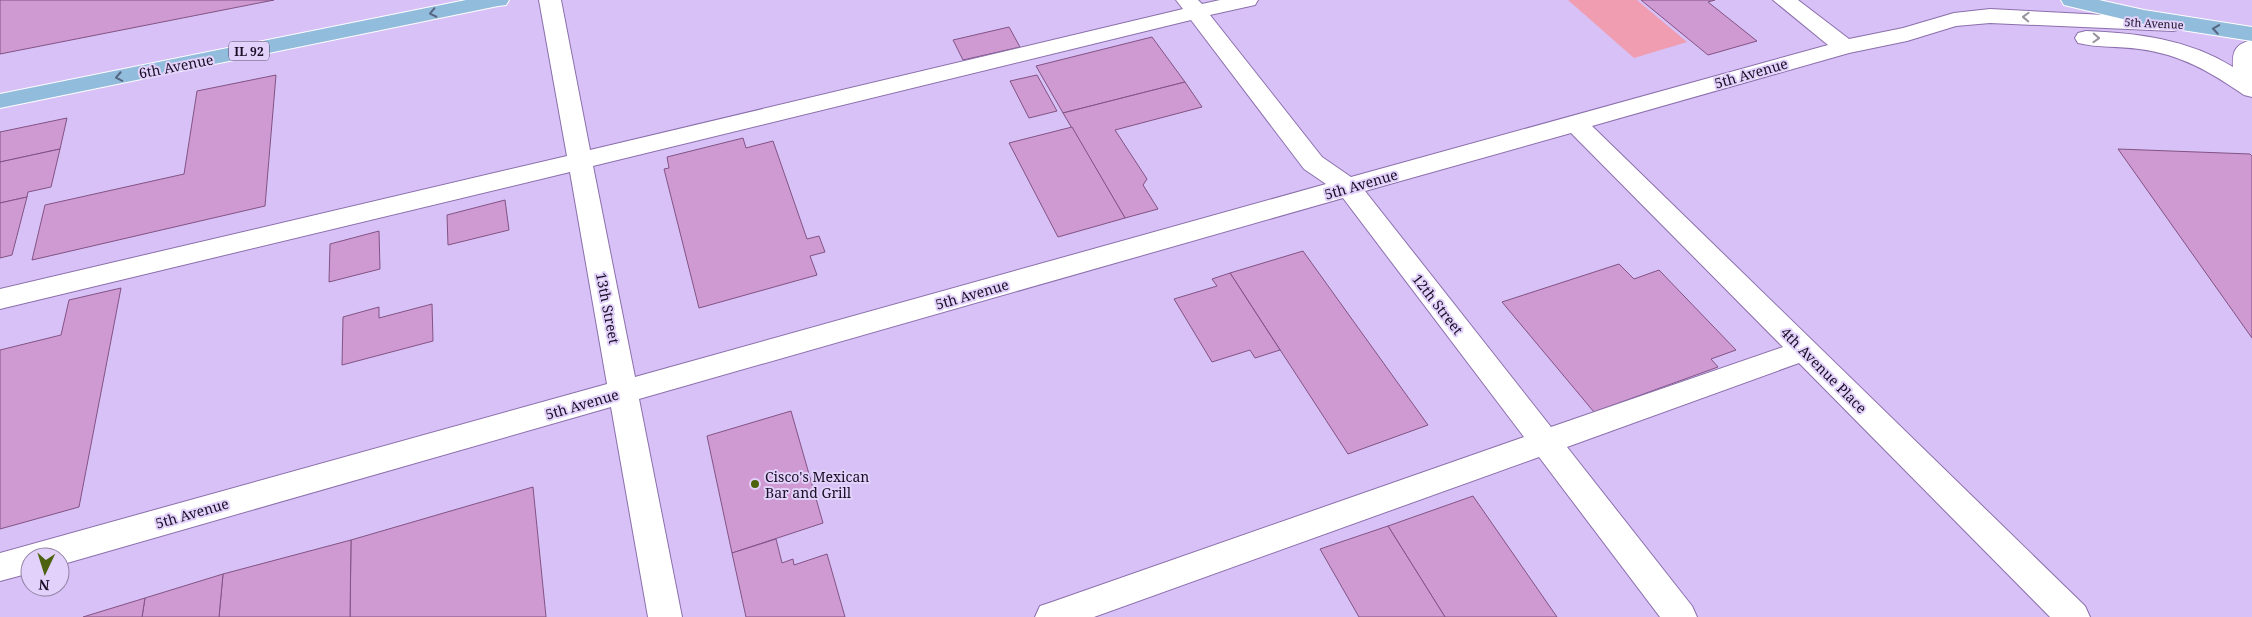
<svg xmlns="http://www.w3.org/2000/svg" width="2252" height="617" font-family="'Noto Serif',serif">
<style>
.green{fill:#f09db1}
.building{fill:#ce9ad1;stroke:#825385}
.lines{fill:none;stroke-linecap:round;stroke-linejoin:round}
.minor-casing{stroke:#8b6fac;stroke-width:2}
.major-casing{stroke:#fff;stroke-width:2}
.minor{fill:#fff;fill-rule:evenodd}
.major{fill:#92bcdc;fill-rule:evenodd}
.oneway{stroke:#566580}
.oneway2{stroke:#98939d}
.poi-dot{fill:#4c620f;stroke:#e2d1fa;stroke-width:2}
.labels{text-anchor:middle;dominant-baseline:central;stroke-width:4;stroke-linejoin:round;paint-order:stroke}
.far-street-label{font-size:11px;fill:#190e25;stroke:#e2d1fa}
.shield{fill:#e2d1fa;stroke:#554865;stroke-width:1}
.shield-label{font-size:12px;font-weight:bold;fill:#190e25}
.street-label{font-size:14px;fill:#190e25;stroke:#e2d1fa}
.poi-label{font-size:14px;fill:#190e25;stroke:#e2d1fa;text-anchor:start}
</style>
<rect width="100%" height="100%" fill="#d8c1f6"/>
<polygon class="green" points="1568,0 1637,0 1687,42 1634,58"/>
<g class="building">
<polygon points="0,0 274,0 0,54"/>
<polygon points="1641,0 1715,0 1708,2 1757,41 1708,55"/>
<polygon points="1009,27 1020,47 963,60 953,40"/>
<polygon points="1152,37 1185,82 1063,113 1036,66"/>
<polygon points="276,75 265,206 32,260 45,205 184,174 197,91"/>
<polygon points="1037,75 1057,111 1029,118 1010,81"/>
<polygon points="1185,82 1202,107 1115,130 1147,179 1143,185 1158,209 1125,218 1063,113"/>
<polygon points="67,118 60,149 0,162 0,132"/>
<polygon points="1072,127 1125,218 1058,237 1009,143"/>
<polygon points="743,138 746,148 773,141 807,239 819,236 825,252 810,256 817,275 699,308 664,169 669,168 667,157"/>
<polygon points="60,149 51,187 28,192 27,197 0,203 0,162"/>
<polygon points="2118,149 2250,154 2252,156 2252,338"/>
<polygon points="27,197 12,255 0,258 0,203"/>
<polygon points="505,200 509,230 448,245 447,215"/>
<polygon points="379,231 380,269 329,282 330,244"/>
<polygon points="1303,251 1428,425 1348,454 1230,273"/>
<polygon points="1619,264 1634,279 1659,270 1736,350 1711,359 1718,367 1594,412 1502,302"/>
<polygon points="1230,273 1280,350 1255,358 1250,350 1212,362 1174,299 1217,286 1212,279"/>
<polygon points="121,288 79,507 0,529 0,350 61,335 69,300"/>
<polygon points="432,304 433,341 342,365 343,317 379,307 379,318"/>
<polygon points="791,411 823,523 732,553 707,436"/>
<polygon points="533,487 546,617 350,617 351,540"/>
<polygon points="1473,496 1557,617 1445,617 1388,526"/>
<polygon points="1388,526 1445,617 1359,617 1320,549"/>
<polygon points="776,539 782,563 793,559 794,565 827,554 845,617 746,617 732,553"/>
<polygon points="351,540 350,617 219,617 223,574"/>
<polygon points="223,574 219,617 142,617 145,598"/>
<polygon points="145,598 142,617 83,617"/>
</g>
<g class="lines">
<defs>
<g id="minor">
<path d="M539,0H561L590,150L1183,9L1176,0H1198L1202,4L1220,0H1258L1255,5L1210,15L1322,157L1351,177L1828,45L1773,0H1798L1849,39L1903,28L1954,13L1990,9L2181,19L2184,24L2181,29L2173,31L1990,23L1956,26L1907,41L1849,53L1592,126L2085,606L2090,617H2050L1799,363L1567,447L1692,606L1697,617H1660L1539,457L1094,617H1035L1040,606L1052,602L1524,437L1343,198L639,399L682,617H648L611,407L60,565V557H30V573L0,581V553L607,384L570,172L0,309V289L567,156ZM1191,20L1304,169L1326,184L635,377L593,166ZM1571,133L1783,347L1551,427L1365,191Z"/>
<path d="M2086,31C2137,33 2188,39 2233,67C2232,50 2236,44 2252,40V97L2244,95C2211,72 2180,54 2139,49C2119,46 2098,48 2078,43L2075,38L2078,33Z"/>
</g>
<g id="major">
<polygon points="466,0 509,0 506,5 498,6 0,108 0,94"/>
<polygon points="2061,0 2099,0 2144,10 2252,27 2252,41 2144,24 2064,5"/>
</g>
</defs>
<use href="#minor" class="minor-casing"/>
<use href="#major" class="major-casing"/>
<use href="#minor" class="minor"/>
<use href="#major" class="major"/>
</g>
<defs><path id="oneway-chevron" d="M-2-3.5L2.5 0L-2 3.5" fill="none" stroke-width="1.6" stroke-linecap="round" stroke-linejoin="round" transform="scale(1.25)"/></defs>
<g class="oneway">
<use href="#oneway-chevron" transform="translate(433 13) rotate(168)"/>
<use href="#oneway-chevron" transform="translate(2216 29) rotate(-171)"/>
<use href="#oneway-chevron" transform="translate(119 77) rotate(169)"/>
</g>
<g class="oneway2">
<use href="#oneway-chevron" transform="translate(2026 17) rotate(-178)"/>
<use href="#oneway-chevron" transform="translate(2096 38) rotate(2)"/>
</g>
<circle class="poi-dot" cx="755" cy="484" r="5"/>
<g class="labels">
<g class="far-street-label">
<text transform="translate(2154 23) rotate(3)">5th Avenue</text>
</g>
<rect class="shield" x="229" y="41.5" width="40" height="19" rx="4"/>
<g class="shield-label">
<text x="249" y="51">IL 92</text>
</g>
<g class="street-label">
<text transform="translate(176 66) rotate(-11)">6th Avenue</text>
<text transform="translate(1751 73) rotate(-16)">5th Avenue</text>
<text transform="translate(1361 184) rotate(-16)">5th Avenue</text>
<text transform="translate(972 294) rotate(-16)">5th Avenue</text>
<text transform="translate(1438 304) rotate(52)">12th Street</text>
<text transform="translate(608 308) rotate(79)">13th Street</text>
<text transform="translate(1824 370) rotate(45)">4th Avenue Place</text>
<text transform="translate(582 404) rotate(-16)">5th Avenue</text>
<text transform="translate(192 513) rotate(-16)">5th Avenue</text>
</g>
<g class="poi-label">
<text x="765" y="476">Cisco's Mexican<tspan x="765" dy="16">Bar and Grill</tspan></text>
</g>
</g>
<g transform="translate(45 572) rotate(184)"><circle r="24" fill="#e2d1fa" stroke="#9283a5"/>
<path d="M0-4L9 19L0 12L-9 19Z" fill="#4c620f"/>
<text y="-8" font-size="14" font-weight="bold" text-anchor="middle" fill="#190e25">N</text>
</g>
</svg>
